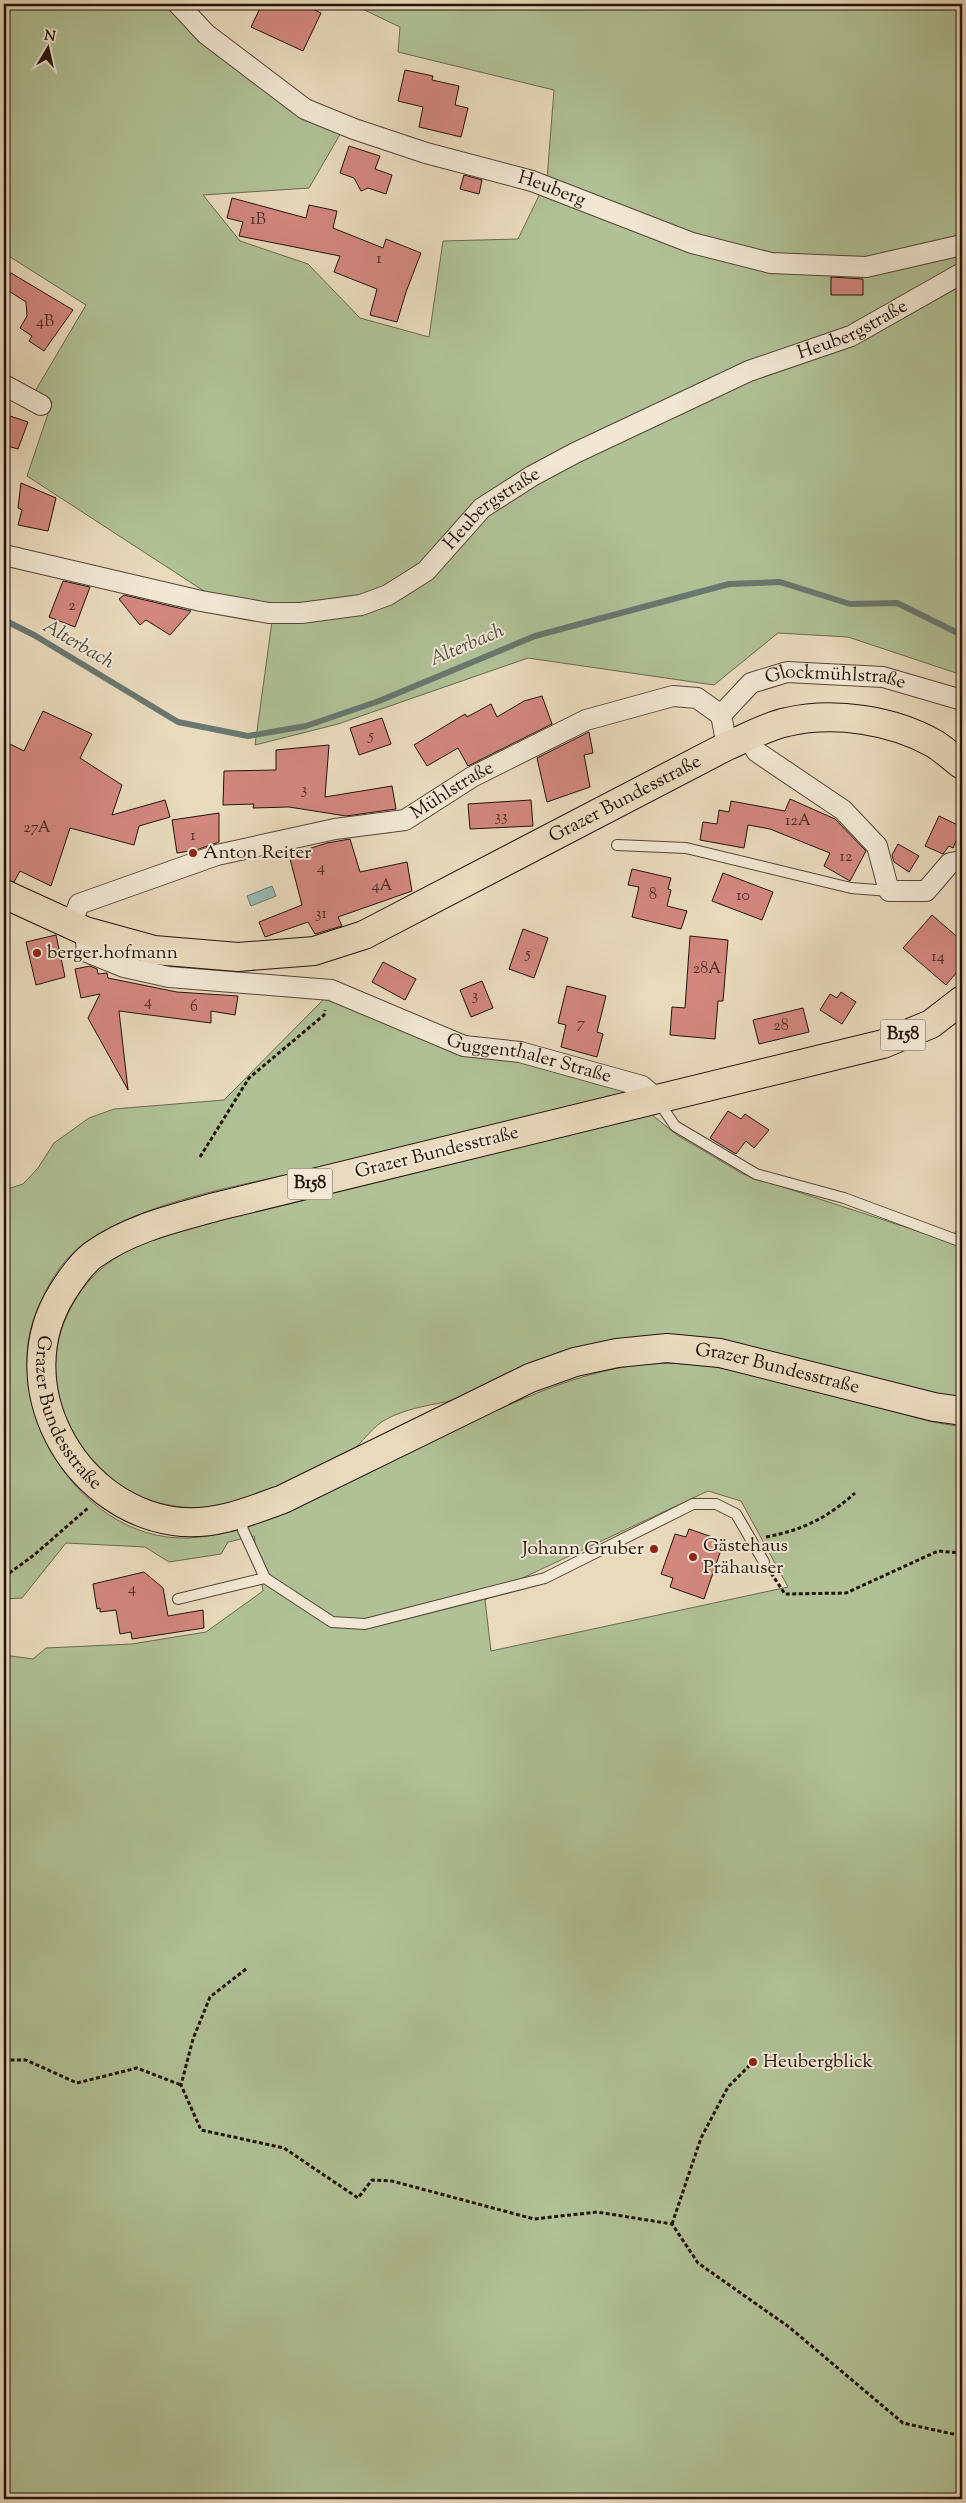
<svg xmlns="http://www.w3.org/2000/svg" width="966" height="2503" font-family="'Sorts Mill Goudy',serif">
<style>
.green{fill:#b0c196;stroke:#696a4f;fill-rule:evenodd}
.water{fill:#98bab6;stroke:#697770}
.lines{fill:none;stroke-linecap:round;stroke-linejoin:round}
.stream{stroke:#697770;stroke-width:6}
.building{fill:#d3877f;stroke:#221308}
.lane-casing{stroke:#544535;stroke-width:12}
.street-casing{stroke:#544535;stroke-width:22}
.primary-casing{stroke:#221308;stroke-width:30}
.path{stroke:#221308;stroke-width:3;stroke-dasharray:4 2.5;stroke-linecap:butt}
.lane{stroke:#f1e7d4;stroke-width:10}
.street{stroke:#f1e7d4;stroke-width:20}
.primary{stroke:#e9dabd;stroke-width:28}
.poi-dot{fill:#8f2418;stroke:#f1e7d4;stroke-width:2}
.labels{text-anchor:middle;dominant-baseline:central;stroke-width:4;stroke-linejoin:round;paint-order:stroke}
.number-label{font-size:16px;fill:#4e3026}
.shield{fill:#f1e7d4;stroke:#605345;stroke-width:1}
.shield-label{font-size:18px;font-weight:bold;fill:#221308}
.street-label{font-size:19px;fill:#221308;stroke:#f1e7d4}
.poi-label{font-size:19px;fill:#221308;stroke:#f1e7d4;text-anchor:start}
.water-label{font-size:20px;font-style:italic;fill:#4b4d45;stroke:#f1e7d4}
</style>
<rect width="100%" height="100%" fill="#e9dabd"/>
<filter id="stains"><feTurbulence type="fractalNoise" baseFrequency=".004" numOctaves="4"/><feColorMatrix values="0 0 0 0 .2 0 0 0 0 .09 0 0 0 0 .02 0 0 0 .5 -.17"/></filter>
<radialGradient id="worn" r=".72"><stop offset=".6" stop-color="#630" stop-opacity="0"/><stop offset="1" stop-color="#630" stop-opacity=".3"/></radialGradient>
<g class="green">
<polygon points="4,4 173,4 342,131 309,188 203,195 240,241 308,264 360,318 429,337 443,241 518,239 547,179 554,90 398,52 400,27 352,4 962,4 962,675 848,637 778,633 714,685 528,658 338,724 255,745 274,607 210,595 27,476 52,402 34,393 86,305 4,253"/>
<path d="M324,999L633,1092C533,1118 433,1142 332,1165C259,1182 151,1198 89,1240C63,1257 49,1282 37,1310C17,1357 29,1411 53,1454C80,1502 130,1540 188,1538C237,1536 285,1510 329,1489C377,1466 424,1443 473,1421C528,1396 587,1369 648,1364C705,1360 759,1375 813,1390C853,1401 893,1411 933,1422L962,1427V2499H4V1655L33,1659L46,1648L132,1644L206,1632L263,1591L254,1536L228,1542L221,1554L169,1562L145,1547L66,1543L22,1598L4,1599V1190L23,1184L38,1168L54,1143L89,1118L114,1109L224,1100ZM708,1491L741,1501L788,1587L491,1651L485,1600L514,1582Z"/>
<path d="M651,1114L677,1135L743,1174L948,1241L962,1224V1400L942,1397C901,1386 860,1375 819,1364C754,1347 684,1327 617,1340C603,1342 590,1350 577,1355C541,1368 506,1384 469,1396C441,1405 410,1405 383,1421C368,1431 358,1449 343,1458C331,1465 317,1470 304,1476C290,1483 275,1491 260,1497C196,1521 115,1506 78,1444C56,1408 48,1363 64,1323C85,1270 121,1251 170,1231Z"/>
</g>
<polygon class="water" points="272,886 276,896 251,906 247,896"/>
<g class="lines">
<polyline class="stream" points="4,620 34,635 178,722 248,736 306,726 379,701 535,636 729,584 780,582 850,604 897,603 962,635"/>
</g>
<g class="building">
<polygon points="262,4 302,4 321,13 303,51 251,27"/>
<polygon points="405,70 433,76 432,80 459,86 455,105 468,108 461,137 419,127 423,107 398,101"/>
<polygon points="349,146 380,156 375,169 392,175 386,194 368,188 361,191 354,178 340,173"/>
<polygon points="464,175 482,180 479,194 460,189"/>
<polygon points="232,198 306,218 309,205 337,211 333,228 383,248 386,239 421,253 406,292 397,322 370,315 377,289 334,272 340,256 239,236 243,222 227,218"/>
<polygon points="11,273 73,310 44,351 29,341 32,336 20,328 27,316 26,302 4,288"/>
<polygon points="831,277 863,279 863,295 831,295"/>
<polygon points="4,414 28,422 18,449 4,445"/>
<polygon points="21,483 56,498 48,531 18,525 22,510 18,508"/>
<polygon points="63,581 90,587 75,627 49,617"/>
<polygon points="124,595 191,611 170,635 146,620 140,625 119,599"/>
<polygon points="542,696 552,724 468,766 458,748 427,766 414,745 465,714 467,717 491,704 497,717 524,701"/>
<polygon points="43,711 92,734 80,758 122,785 112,815 165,800 170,817 139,826 134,845 70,828 51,886 20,871 14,882 4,879 4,741 24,751"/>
<polygon points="382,718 391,744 359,755 350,728"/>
<polygon points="589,732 593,753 584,755 590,787 547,802 537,758"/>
<polygon points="329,745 325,797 392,786 396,809 346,816 289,807 253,808 254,804 223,805 224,771 276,770 276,750"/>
<polygon points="790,799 835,819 866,851 850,881 824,866 830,853 770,829 748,825 744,848 700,840 703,822 717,824 719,810 729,812 731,801 785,811"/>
<polygon points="531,800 533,826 470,829 468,804"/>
<polygon points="219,813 219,842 196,850 177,853 172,820"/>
<polygon points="939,816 962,827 953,848 949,846 943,854 925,846"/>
<polygon points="350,839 360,872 407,862 412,891 338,917 342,926 315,934 308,922 265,937 259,922 302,905 289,855 327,843"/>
<polygon points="898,844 919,856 909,872 894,862 892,855"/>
<polygon points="632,869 671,878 668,889 671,890 667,906 687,911 681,929 632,917 639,887 628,885"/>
<polygon points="723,873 773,892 762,920 712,901"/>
<polygon points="932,915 962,941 962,966 946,985 903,948"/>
<polygon points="523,929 548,938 534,978 509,969"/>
<polygon points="56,935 65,977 36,985 26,942"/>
<polygon points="690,936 728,940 723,1001 718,1001 715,1039 670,1035 672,1007 685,1008"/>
<polygon points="383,962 416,979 405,1000 372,982"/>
<polygon points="90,966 97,969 98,974 107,973 108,978 177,992 238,996 235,1015 211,1011 211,1023 119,1011 128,1090 88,1018 100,994 81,998 75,969"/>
<polygon points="482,981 493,1008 471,1017 460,990"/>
<polygon points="567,986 606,996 597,1032 603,1034 597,1057 561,1047 566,1025 558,1023"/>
<polygon points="841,992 856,1002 842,1024 820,1010 830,994 837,998"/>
<polygon points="803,1008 809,1032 759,1044 753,1020"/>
<polygon points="728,1111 741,1119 745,1114 769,1130 754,1148 746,1141 736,1154 710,1138"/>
<polygon points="689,1529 724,1541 704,1599 670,1587 673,1578 661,1574 675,1534 686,1537"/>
<polygon points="144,1572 163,1588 168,1616 203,1610 204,1628 132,1639 131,1632 120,1634 116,1610 100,1612 100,1608 97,1609 93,1584"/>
</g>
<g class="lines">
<defs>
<g id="lane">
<polyline points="617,845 686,848 851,888 889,891"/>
<polyline points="658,1101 675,1126 756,1174 844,1198 962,1242"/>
<polyline points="240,1515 243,1530 265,1578 332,1622 365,1624 545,1578 693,1504 716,1504 736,1514 764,1562"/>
<polyline points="178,1599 265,1578"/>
</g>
<g id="street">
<path id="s1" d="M178,4L206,34L305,109L354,129L426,153L532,181L692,243L771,263L866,267L962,245"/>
<polyline points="4,385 41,405"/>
<path id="s2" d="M4,555L201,601L269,613H301L361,605L388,595L426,571L482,508L532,476L575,453L749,371L851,336L962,273"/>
<path id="s3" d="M721,715L751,683L787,672L883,677L962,700"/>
<polyline points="748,737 757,752 843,810 877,846 889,891 926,891 950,863 962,861"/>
<path id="s4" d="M71,925L79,904L217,855L335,829L405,820L472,777L586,720L673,696L697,698L721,715L727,746"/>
<path id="s5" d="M85,931L87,952L124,967L169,977L331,990L464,1046L520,1052L642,1086L657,1099"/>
</g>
<g id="primary">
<path id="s6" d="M4,894L85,931L154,950L238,957L314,951L364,935L727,746C746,738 767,726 787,722C834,711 893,720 935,744C944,750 953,758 962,765"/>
<path id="s7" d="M962,1000L931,1024L883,1044L219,1206C176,1218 130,1228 93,1255C81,1264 70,1280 62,1293C6,1383 71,1505 173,1521C211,1527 248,1512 283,1499L530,1378L575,1362L617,1353L667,1348L720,1353L934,1407L962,1411"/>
</g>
</defs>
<use href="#lane" class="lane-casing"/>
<use href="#street" class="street-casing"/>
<use href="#primary" class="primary-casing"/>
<g class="path">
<polyline points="200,1157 249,1078 324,1015 325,1010"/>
<path d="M766,1537C803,1530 827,1518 855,1493"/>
<polyline points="771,1573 785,1594 846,1593 938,1551 962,1553"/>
<polyline points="4,1577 34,1555 88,1508"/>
<polyline points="246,1969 210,1997 193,2039 181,2085 201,2130 284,2148 358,2198 372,2180 392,2181 534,2219 597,2212 672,2224 698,2263 789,2327 903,2423 962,2436"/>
<polyline points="4,2060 26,2060 77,2083 137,2068 181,2085"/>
<polyline points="672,2224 701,2138 728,2087 753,2062"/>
</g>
<use href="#lane" class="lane"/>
<use href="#street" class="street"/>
<use href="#primary" class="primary"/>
</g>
<g class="poi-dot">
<circle cx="193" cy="853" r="5"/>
<circle cx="37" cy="953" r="5"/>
<circle cx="654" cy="1549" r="5"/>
<circle cx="693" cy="1557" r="5"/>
<circle cx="753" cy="2062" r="5"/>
</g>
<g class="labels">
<g class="number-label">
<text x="258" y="220">1B</text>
<text x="379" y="259">1</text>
<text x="45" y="322">4B</text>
<text x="72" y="606">2</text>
<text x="371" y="736">5</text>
<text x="304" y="790">3</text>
<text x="501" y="817">33</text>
<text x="798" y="821">12A</text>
<text x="37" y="828">27A</text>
<text x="193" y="836">1</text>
<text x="846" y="857">12</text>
<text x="321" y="868">4</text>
<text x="382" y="886">4A</text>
<text x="653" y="895">8</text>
<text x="743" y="896">10</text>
<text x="321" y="914">31</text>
<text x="528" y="954">5</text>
<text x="938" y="957">14</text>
<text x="707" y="969">28A</text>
<text x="475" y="996">3</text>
<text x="148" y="1002">4</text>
<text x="194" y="1007">6</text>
<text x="581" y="1024">7</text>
<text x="781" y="1026">28</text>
<text x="132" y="1589">4</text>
</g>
<g class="shield">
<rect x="880.5" y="1019.5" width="45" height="31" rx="4"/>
<rect x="287.5" y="1168.5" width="45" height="31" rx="4"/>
</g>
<g class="shield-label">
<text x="903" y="1035">B158</text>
<text x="310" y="1184">B158</text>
</g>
<g class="street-label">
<text stroke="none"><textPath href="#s1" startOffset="425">Heuberg</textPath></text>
<text stroke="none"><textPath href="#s2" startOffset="934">Heubergstraße</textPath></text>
<text stroke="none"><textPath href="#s2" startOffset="529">Heubergstraße</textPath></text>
<text stroke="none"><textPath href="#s3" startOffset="130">Glockmühlstraße</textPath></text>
<text stroke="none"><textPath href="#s4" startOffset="416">Mühlstraße</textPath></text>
<text stroke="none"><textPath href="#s6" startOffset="668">Grazer Bundesstraße</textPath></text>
<text stroke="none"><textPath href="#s5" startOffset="480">Guggenthaler Straße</textPath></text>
<text transform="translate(437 1153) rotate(-14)">Grazer Bundesstraße</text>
<text stroke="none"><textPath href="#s7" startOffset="1899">Grazer Bundesstraße</textPath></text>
<text stroke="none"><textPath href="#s7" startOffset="1090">Grazer Bundesstraße</textPath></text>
</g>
<g class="poi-label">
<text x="203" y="853">Anton Reiter</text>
<text x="47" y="953">berger.hofmann</text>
<text x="703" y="1546">Gästehaus<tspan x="703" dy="22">Prähauser</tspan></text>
<text x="644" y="1549" text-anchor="end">Johann Gruber</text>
<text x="763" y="2062">Heubergblick</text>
</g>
<g class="water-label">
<text transform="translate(78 645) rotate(30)">Alterbach</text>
<text transform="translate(467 646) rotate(-23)">Alterbach</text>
</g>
</g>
<rect width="966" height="2503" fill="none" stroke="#e9dabd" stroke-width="20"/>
<rect x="5" y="5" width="956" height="2493" fill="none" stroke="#221308" stroke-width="2.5"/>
<rect x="10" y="10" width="946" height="2483" fill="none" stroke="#221308"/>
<g transform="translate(48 48) rotate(9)" stroke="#f1e7d4" stroke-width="4" paint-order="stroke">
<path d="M0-4L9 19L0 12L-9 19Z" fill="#221308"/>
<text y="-8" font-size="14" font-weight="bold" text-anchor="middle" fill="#221308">N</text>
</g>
<rect width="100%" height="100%" filter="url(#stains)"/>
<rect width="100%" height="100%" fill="url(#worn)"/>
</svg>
